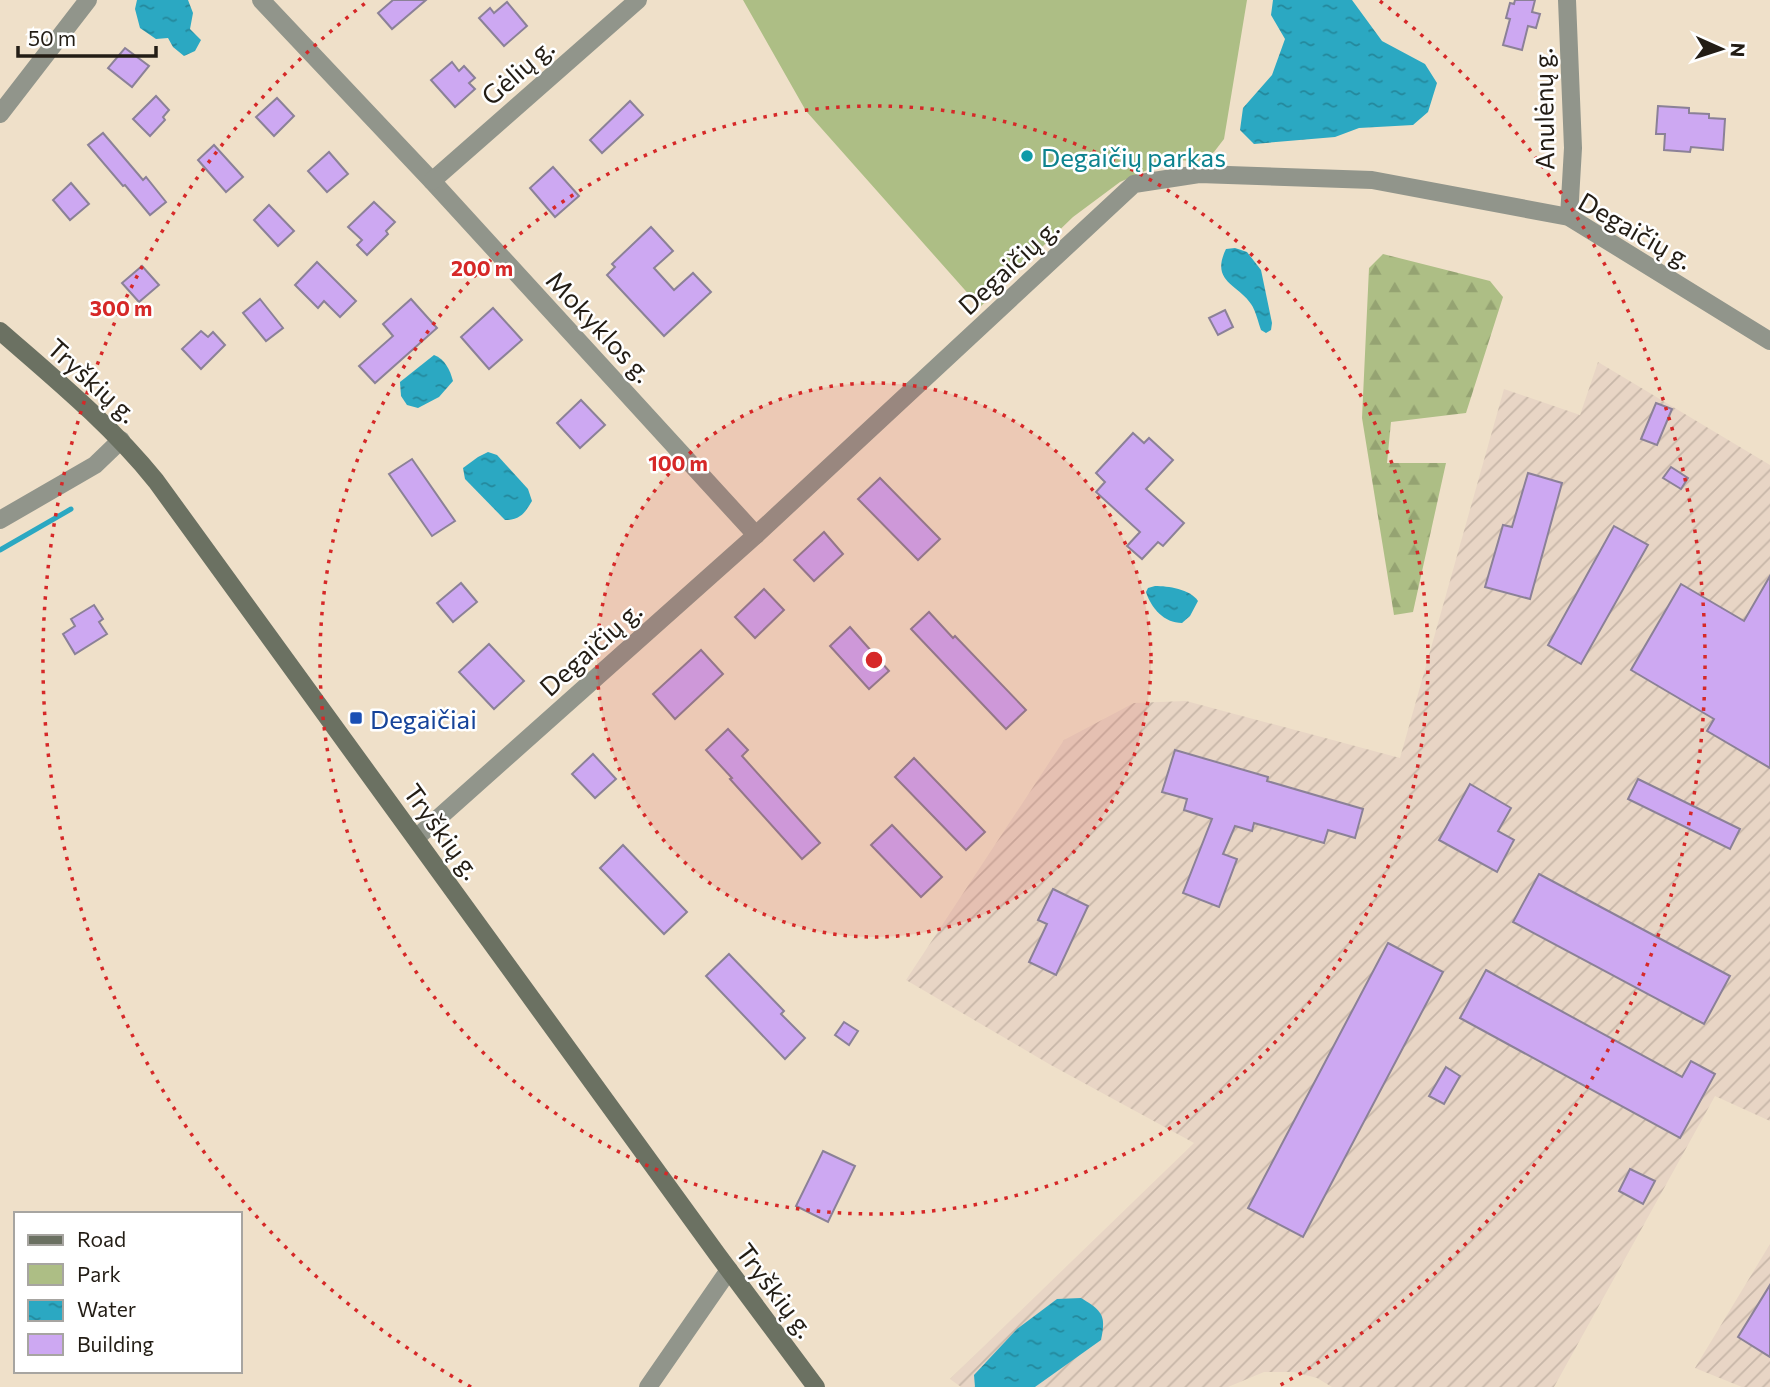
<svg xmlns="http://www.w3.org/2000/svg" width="1770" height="1387" font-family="Commissioner,sans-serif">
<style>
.industrial{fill:url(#industrial-furrows)}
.forest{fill:url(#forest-firs)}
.park{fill:#adbe85}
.water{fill:url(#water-ripples)}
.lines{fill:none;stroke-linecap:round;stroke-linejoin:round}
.stream{stroke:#2ba8c2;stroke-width:5}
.building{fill:#cda8f2;stroke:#8b8197;stroke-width:2}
.street{stroke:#91958b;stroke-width:18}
.secondary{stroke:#6b7162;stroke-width:18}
.ring{fill:none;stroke:#d62828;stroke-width:3.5;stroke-dasharray:3.5 7}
.culture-dot{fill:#0f9aa8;stroke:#fff;stroke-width:2.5}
.transit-dot{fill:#1a4fb4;stroke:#fff;stroke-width:2.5}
.labels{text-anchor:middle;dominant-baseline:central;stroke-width:5;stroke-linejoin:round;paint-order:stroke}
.street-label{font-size:26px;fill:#231d15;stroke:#fff}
.culture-label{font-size:26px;fill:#0d838f;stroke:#fff;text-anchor:start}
.transit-label{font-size:26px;fill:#164399;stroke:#fff;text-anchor:start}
.centre{fill:#d62828;stroke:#fff;stroke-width:3.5}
.ring-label{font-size:21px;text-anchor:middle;font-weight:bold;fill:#d62828;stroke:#fff;stroke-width:5;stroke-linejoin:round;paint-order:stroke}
</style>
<defs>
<pattern id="industrial-furrows" width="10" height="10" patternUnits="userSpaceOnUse" patternTransform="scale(1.75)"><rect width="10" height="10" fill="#e8d5c5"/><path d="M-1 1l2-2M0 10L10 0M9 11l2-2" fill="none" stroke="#c7b6a8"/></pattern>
<pattern id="forest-firs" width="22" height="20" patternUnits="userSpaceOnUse" patternTransform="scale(1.75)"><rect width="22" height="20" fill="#adbe85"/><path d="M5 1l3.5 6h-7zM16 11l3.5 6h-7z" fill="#95a372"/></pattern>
<pattern id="water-ripples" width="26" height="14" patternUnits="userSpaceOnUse" patternTransform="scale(1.75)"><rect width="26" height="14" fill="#2ba8c2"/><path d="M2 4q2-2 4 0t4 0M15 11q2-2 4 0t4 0" fill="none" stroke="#24889c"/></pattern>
</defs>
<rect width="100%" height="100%" fill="#efe0c9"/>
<g class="industrial">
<polygon points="1598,362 1770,465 1770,1121 1715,1096 1554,1387 1332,1387 1317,1378 1294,1372 1264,1372 1228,1387 961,1387 950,1379 1194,1143 1049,1064 906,980 1064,740 1134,703 1186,701 1400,758 1504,389 1580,415"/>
<polygon points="1770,1244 1770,1387 1742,1387 1695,1368"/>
</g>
<polygon class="forest" points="1383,254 1490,281 1503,297 1466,413 1391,422 1387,463 1446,463 1413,612 1394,615 1362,418 1369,268"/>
<polygon class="park" points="743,0 1247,0 1224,139 1214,152 1199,161 1170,160 1120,182 1073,217 980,307 806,111"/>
<g class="water">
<polygon points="137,0 188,0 193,13 190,29 201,40 195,51 184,56 173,47 168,38 156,39 140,28 135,9"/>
<polygon points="1273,0 1352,0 1382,41 1425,64 1437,83 1428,112 1413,125 1359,128 1335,137 1254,144 1240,130 1243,108 1272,75 1285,39 1271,15"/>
<path d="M1235,248L1247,252L1261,270L1272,323L1271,330L1266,333L1261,330C1258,322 1256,311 1251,304C1238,284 1210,282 1226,249Z"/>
<path d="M434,355C445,359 450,370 453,381L439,397L418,408L407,405L401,396L400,382Z"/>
<path d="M488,452L497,455L528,489L532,501C525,513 520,520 505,520L465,479L463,468L478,457Z"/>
<path d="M1155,586C1168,586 1190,589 1198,601L1190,616L1182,623C1164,623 1151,608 1146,592L1148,588Z"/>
<path d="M1081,1298C1103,1311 1106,1316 1101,1340L1035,1387H975L974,1375L1017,1329L1057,1299Z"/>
</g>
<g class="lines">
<polyline class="stream" points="0,550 71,509"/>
</g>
<g class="building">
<polygon points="393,0 426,0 392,29 378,13"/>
<polygon points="1515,0 1535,0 1532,12 1540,14 1536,28 1528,26 1522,50 1503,45 1510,19 1506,18 1510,3 1514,4"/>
<polygon points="507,2 527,26 504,46 479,18 490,8 494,13"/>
<polygon points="125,48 149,66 132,87 108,68"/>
<polygon points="452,62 459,71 464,66 475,78 469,83 475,89 455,107 431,80"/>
<polygon points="156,96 169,110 163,117 165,120 150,136 133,119"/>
<polygon points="277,98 294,116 274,136 256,117"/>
<polygon points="630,101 643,115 602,153 590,140"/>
<polygon points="1658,106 1689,108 1689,113 1709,114 1709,118 1725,119 1723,150 1691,147 1690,152 1664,150 1665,134 1656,134"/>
<polygon points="103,133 143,180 146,177 166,202 150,215 125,185 123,186 88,145"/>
<polygon points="214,145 243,177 226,192 198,160"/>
<polygon points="329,152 348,174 327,192 308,171"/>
<polygon points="553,167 579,196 555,217 530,188"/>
<polygon points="71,183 89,204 70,220 53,200"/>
<polygon points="374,202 395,222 386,231 388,234 367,255 357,245 362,240 348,227"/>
<polygon points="269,205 294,231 278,246 254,220"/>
<polygon points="651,227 673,251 654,268 674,290 693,273 711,292 664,336 607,275 615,267 612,264"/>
<polygon points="317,262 356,301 340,317 324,301 318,308 295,285"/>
<polygon points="142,266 159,285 139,302 122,283"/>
<polygon points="260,299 283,328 266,341 243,313"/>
<polygon points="411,299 437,328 375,383 359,366 393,336 383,324"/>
<polygon points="493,308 522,340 489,369 461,337"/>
<polygon points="1225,310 1233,327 1218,335 1209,318"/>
<polygon points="201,331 208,337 213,332 225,345 201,369 182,349"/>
<polygon points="581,400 605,425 580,448 557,423"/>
<polygon points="1656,403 1672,409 1657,445 1641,439"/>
<polygon points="1133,433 1144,443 1149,438 1173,460 1146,489 1184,523 1163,546 1158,542 1142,559 1127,546 1140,532 1096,492 1105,482 1096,473"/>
<polygon points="412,459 455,521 432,536 389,474"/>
<polygon points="1671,467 1688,478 1681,489 1663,478"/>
<polygon points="1528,473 1562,483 1530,599 1485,587 1503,525 1512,527"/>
<polygon points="880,478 940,539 918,560 858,499"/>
<polygon points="1614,526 1648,545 1581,664 1548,645"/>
<polygon points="824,532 843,554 814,581 794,560"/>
<polygon points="1770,576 1770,768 1707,731 1714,719 1631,670 1681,584 1744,621"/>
<polygon points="461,583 477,602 453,622 437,603"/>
<polygon points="764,589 784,610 755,638 735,617"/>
<polygon points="94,605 103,619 99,622 107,634 75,654 63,634 75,626 71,619"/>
<polygon points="929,612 953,638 955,636 1026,710 1006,729 911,629"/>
<polygon points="850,627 889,671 869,689 830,646"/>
<polygon points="489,644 524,681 494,709 459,672"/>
<polygon points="701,650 723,674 675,719 653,694"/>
<polygon points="728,729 748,750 742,756 820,843 802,859 730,779 732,778 706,750"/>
<polygon points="1175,750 1268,777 1267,781 1363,809 1355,838 1328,830 1324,843 1254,823 1252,831 1235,826 1223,854 1237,859 1219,907 1183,893 1212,819 1184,810 1187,799 1162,792"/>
<polygon points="593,754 616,779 595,798 572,774"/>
<polygon points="914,758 985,832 966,850 895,777"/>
<polygon points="1638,779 1740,829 1730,849 1628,799"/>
<polygon points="1470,784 1511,808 1498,831 1514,840 1497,872 1439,840"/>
<polygon points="892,825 942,877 921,897 871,845"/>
<polygon points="623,845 687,912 664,934 600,868"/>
<polygon points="1539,874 1730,976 1704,1024 1513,922"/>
<polygon points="1053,889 1088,906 1056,975 1029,962 1047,924 1038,920"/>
<polygon points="1388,943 1443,972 1303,1237 1248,1208"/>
<polygon points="729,954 784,1011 781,1014 805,1038 785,1059 706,976"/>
<polygon points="1486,970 1682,1077 1691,1061 1715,1074 1680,1138 1460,1018"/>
<polygon points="844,1022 858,1031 849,1045 835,1035"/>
<polygon points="1446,1067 1460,1076 1444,1104 1429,1096"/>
<polygon points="823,1151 855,1166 828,1222 796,1206"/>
<polygon points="1630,1169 1655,1181 1643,1204 1619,1191"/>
<polygon points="1770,1285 1770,1357 1738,1337"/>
</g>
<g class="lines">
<g class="street">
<polyline points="261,0 432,181 756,535"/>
<polyline points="1567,0 1573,148 1569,217"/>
<polyline points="0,114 88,0"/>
<polyline points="432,181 638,0"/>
<polyline points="0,520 95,465 121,440"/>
<polyline points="416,838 756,535 1134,184 1199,174 1372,180 1569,217 1770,341"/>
<polyline points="648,1387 729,1270"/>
</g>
<path class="secondary" d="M0,331C55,379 110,424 156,481L717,1254L816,1387"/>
</g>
<circle cx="874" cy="660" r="277" fill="#d62828" fill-opacity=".12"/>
<g class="ring">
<circle cx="874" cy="660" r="277"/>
<circle cx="874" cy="660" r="554"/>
<path d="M471 1387A831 831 0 0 1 368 1M1380 1A831 831 0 0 1 1277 1387"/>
</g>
<circle class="culture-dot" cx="1027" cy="156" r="7"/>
<rect class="transit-dot" x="349" y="711" width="14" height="14" rx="3.5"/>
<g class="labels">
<g class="street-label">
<text transform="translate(517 71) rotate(-41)">Gėlių g.</text>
<text transform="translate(1543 109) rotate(-91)">Anulėnų g.</text>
<text transform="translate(1636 230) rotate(30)">Degaičių g.</text>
<text transform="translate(1008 266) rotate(-43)">Degaičių g.</text>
<text transform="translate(600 326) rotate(47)">Mokyklos g.</text>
<text transform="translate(93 380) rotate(42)">Tryškių g.</text>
<text transform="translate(590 648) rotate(-42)">Degaičių g.</text>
<text transform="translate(443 831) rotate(54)">Tryškių g.</text>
<text transform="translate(776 1290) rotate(53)">Tryškių g.</text>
</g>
<g class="culture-label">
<text x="1041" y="156">Degaičių parkas</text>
</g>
<g class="transit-label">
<text x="370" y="718">Degaičiai</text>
</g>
</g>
<circle cx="874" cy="660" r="10" class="centre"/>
<g class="ring-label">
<text x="482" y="276">200 m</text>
<text x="121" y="316">300 m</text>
<text x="678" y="471">100 m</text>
</g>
<rect x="14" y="1212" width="228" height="161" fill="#ffffff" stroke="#a7a5a1" stroke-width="2"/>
<rect x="28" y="1235" width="35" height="10" fill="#6b7162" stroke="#a7a5a1" stroke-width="2"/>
<text x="77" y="1247" font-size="21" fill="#231d15">Road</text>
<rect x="28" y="1264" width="35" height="21" fill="#adbe85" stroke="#a7a5a1" stroke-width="2"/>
<text x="77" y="1282" font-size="21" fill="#231d15">Park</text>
<rect x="28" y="1300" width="35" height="21" fill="url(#water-ripples)" stroke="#a7a5a1" stroke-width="2"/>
<text x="77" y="1317" font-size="21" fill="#231d15">Water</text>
<rect x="28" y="1334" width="35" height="21" fill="#cda8f2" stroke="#a7a5a1" stroke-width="2"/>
<text x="77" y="1352" font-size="21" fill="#231d15">Building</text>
<g transform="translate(1721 49) rotate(93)" stroke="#ffffff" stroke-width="5" paint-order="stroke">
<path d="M0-5L12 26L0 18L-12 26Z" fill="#231d15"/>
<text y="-10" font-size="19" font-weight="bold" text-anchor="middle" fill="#231d15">N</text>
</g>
<path d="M18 46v10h138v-10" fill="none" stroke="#231d15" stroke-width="3.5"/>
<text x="28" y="46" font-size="21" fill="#231d15" stroke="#ffffff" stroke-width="5" paint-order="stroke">50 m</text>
</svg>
